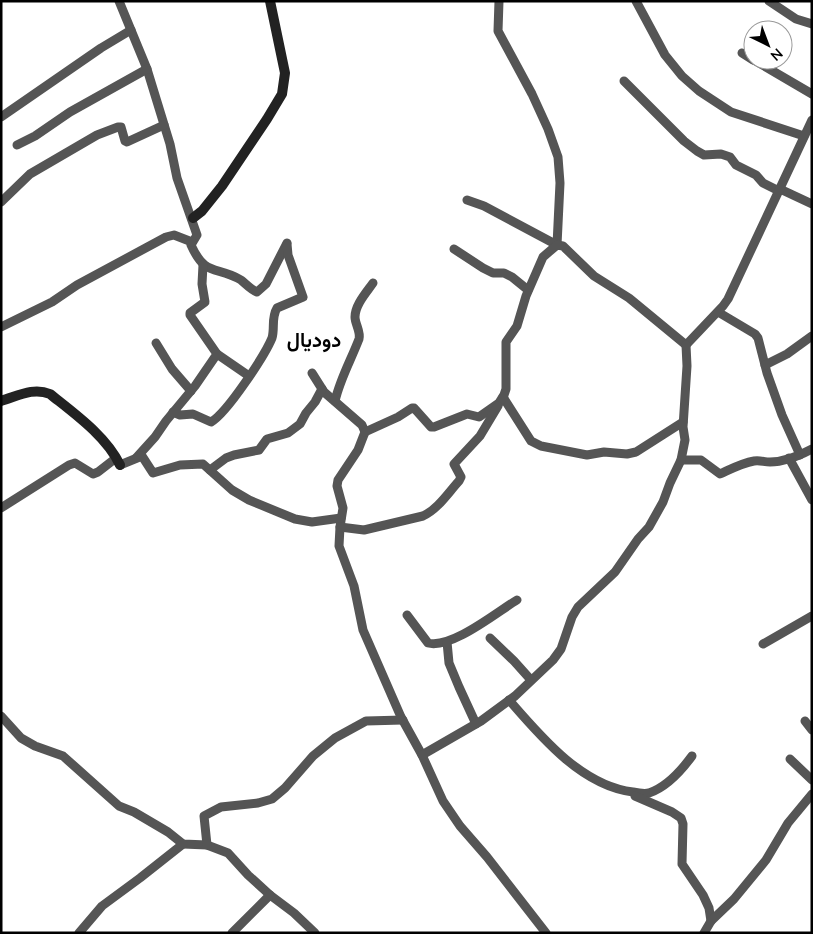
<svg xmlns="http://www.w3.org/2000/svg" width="813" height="934" font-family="'Nunito Sans',Vazirmatn,sans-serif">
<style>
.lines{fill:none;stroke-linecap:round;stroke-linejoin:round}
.street{stroke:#555;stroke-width:9}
.secondary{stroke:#222;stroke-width:10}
.labels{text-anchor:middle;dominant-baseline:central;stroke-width:4.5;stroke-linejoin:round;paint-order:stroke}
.quarter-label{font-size:20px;font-weight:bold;fill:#000;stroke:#fff}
</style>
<rect width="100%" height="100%" fill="#fff"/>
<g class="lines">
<g class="street">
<path d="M119,1L147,69L170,144L177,178L197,235L191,245C206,278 216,265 241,280C246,284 250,289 257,292L266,284L287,243"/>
<polyline points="636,1 665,55 682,76 699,91 731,112 804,136"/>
<polyline points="769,1 796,19 812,24"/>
<polyline points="742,53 753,60"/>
<polyline points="754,60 812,94"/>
<polyline points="624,81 684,141 697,151 704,155 721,154 730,157 736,165 756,175 763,183 779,191"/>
<polyline points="1,117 101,48 131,30"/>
<polyline points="17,145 35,136 70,112 147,69"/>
<polyline points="780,189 812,204"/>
<polyline points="467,200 484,206 557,245 560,183 558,157 548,129 532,94 498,31 499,1"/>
<polyline points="1,202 30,174 97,135 118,127 121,127 125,141 127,142 164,125"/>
<polyline points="454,249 483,268 493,273 504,273 512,277 528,290"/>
<polyline points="718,312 755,334 758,338 767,373 782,415 800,455"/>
<polyline points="1,327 52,302 77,285 166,237 174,235 192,242"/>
<polyline points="156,343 172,369 191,391"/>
<polyline points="217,354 249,376"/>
<polyline points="765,365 787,354 812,336"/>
<polyline points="312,373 324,392 362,425 365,432 358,450 338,480 337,486 343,508 340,527 339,546 354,586 363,630 401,717 422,755 443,801 460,826 487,857 546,933"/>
<polyline points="503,397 531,441 541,446 587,455 604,452 627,454 636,452 683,422"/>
<path d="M335,401C340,379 351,360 359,339C361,332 355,324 355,317C355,305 366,293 373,283"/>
<path d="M173,412L180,415L193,414L211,422C227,413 265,355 272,338C275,328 271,318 277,308L303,297L288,255L287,244"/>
<polyline points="365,432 398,417 412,408 414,408 431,427 434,427 467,414 479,417 499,403 504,395 506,389 506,342 517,326 526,296 543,257 557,245 563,246 594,276 629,298 686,345 723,306 728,299 812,120"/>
<polyline points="136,458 155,437 166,421 195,386 217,354 190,315 190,313 205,302 202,284 203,265"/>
<polyline points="789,458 812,500"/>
<path d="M681,460H701L720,474C731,469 742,463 754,461C760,460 764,462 770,462C784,462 799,456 812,449"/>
<polyline points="120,465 142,456 153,473 180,465 203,464 232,490 249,500 295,519 312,522 341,518"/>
<polyline points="210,470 226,458 234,455 259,450 267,439 288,433 300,424 306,413 315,402 322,389"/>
<polyline points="1,508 69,465 75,463 93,474 98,472 116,458"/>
<path d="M340,527L364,530L423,516C438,509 448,493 459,481L461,477L454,464L480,436L498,406"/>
<path d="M407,615L428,643C452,649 497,612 517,600"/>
<polyline points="490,638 514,661 531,680"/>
<polyline points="447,642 449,663 459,687 476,724"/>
<polyline points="763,644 812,616"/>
<path d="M509,700C541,737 582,786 633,792C638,793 644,794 649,793C667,787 681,771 692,756"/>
<polyline points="1,716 21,738 35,746 63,756 119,806 134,812 168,832 183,844 207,845 228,853 248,875 270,895 294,913 315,933"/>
<polyline points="805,721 812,730"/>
<polyline points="422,755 481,721 515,696 553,660 561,649 572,617 578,607 615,572 638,539 649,527 663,502 670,483 681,460 685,440 683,427 687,366 686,345"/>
<polyline points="790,759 812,780"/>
<polyline points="635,796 672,812 681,818 683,824 682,864 703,895 709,908 711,921"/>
<polyline points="207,845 204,816 221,807 258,803 272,799 285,788 313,756 335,738 366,721 403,720"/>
<polyline points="79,933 102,906 140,878 183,844"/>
<polyline points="232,933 270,895"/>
<polyline points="704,933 711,921 734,899 766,860 788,823 812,794"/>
</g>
<g class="secondary">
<polyline points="193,218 202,211 222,186 267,119 282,94 285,73 270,1"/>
<path d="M1,401C18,396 33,387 50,394C75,414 106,436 120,465"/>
</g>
</g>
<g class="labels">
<g class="quarter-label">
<text x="314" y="340">دودیال</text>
</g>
</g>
<rect width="813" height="934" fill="none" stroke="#000000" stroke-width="5"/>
<g transform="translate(768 45) rotate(138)"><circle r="24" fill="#ffffff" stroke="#999999"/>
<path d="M0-4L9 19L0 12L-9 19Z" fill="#000000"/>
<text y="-8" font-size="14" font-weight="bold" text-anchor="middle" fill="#000000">N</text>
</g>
</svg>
